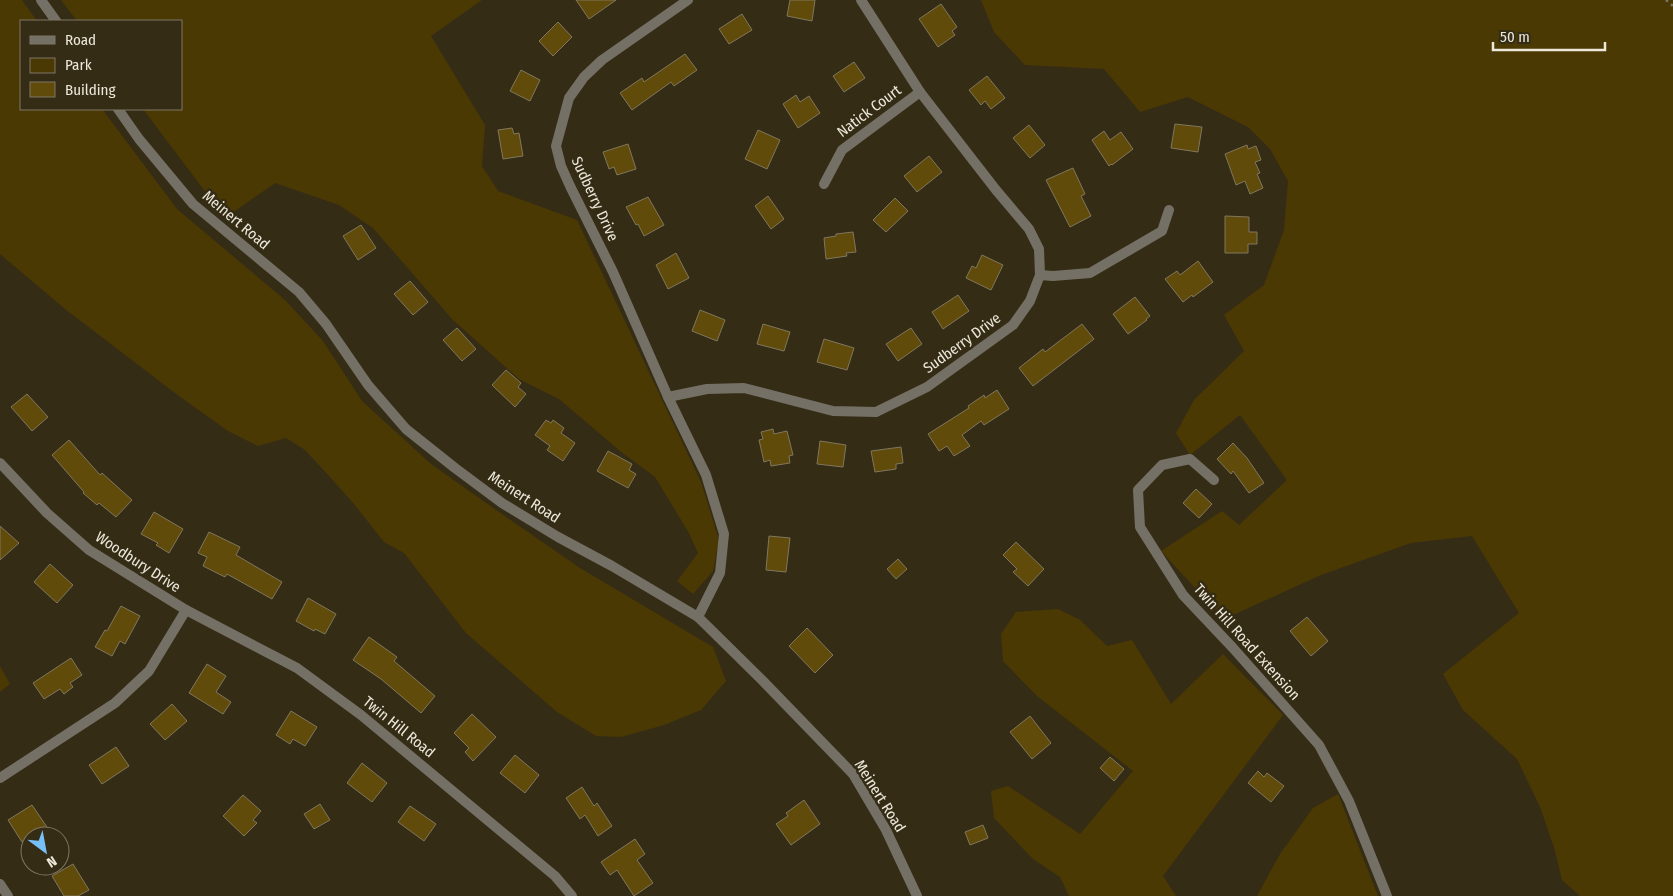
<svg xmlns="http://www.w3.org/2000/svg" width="1673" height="896" font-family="'Fira Sans Condensed',sans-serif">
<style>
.green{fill:#4b3903}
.building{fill:#604b0a;stroke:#80775e}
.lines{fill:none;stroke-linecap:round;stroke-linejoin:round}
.path{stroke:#7e7764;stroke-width:2.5;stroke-dasharray:2.5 4;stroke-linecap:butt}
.minor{stroke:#747065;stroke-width:10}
.labels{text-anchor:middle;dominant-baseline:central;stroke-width:5;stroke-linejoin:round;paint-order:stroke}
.street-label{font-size:15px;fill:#ede8da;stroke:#352c16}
</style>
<rect width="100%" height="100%" fill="#352c16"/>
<g class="green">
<polygon points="0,0 22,0 37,21 21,21 21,109 102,109 177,209 285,300 323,341 362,401 431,464 496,510 580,568 713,647 726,681 701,710 664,725 621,737 596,736 557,712 466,633 404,553 384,542 354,504 330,477 305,450 286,438 258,446 228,431 179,396 65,309 0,254"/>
<polygon points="61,0 482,0 431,36 485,125 482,166 498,191 577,220 701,482 719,540 713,571 693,594 677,581 698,553 689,533 655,477 620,451 559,399 519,379 452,319 373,228 339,205 275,183 225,218 143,109 181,109 181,21 77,21"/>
<polygon points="981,0 1673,0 1673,896 1580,896 1562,880 1554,847 1540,807 1517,759 1463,710 1443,674 1519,613 1472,536 1411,543 1321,575 1224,619 1161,551 1222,511 1239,525 1287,480 1240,415 1190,455 1176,433 1194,400 1244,351 1224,315 1264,285 1284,230 1288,181 1270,149 1248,127 1188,97 1140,112 1104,69 1025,65 994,32"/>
<polygon points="1058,609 1080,620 1107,646 1132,640 1171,704 1223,654 1283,715 1163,876 1176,896 1069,896 1060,877 1033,859 994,818 991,791 1008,786 1080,834 1133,771 1037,696 1003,661 1001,634 1016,612"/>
<polygon points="0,666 10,684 0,692"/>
<polygon points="1338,794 1378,896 1257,896 1280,854 1313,808"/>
</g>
<g class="building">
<polygon points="576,0 616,0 589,19"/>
<polygon points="790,0 815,0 812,21 787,16"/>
<polygon points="941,4 957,27 952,31 955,35 938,47 919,19"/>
<polygon points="742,14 752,30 729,44 719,29"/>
<polygon points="558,22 572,37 553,56 539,41"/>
<polygon points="685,54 697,70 674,86 671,82 632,110 620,93 642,78 644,82"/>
<polygon points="854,62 865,78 844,92 833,76"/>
<polygon points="521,70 540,80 530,101 510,91"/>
<polygon points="987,76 1005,98 991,109 985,101 981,105 969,90"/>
<polygon points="796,95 800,102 809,96 820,113 798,128 783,104"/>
<polygon points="1175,124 1202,127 1198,152 1171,148"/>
<polygon points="1029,125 1045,145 1030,158 1013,138"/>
<polygon points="512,128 514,134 519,133 523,156 503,159 498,130"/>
<polygon points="758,130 780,140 767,169 745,159"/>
<polygon points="1104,131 1110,140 1121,132 1133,149 1112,165 1111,164 1109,166 1092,140"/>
<polygon points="628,144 636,169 617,175 614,167 609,169 603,152"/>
<polygon points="1247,145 1248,149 1256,146 1261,160 1255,162 1260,173 1257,174 1263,188 1250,194 1245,181 1236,185 1225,154"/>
<polygon points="929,156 942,172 917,192 904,176"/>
<polygon points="1073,168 1085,194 1081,196 1091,216 1070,227 1046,180"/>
<polygon points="768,196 784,219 771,229 755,206"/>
<polygon points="648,197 664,225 644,236 638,224 636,225 626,207"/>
<polygon points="895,198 908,211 886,232 873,220"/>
<polygon points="1225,216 1249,217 1249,232 1257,232 1257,244 1248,244 1248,253 1225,253"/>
<polygon points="361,225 376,248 358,260 343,236"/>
<polygon points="853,232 856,252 846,253 847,256 826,259 824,238 836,236 836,234"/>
<polygon points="676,253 689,278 668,289 656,265"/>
<polygon points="982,255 1003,265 991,290 966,278 972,266 976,268"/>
<polygon points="1198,261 1213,282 1193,297 1192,295 1183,302 1165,279 1177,271 1180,275"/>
<polygon points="410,281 428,302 413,315 394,294"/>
<polygon points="958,295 969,311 943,329 932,312"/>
<polygon points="1135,297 1150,316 1146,319 1147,320 1128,334 1113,314"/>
<polygon points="700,310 725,320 717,341 692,331"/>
<polygon points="763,324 790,332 784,351 757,344"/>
<polygon points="1082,324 1094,339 1033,386 1019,368 1043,349 1045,352"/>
<polygon points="457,328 476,349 462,361 443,340"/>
<polygon points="911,328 922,344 898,361 886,344"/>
<polygon points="824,339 854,348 847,370 817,362"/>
<polygon points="506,370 521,383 518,387 526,394 515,407 492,385"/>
<polygon points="997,390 1009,409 984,425 981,421 962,435 970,446 954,456 947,446 939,451 928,434 969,408 968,406 984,395 985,398"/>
<polygon points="27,394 48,417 32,431 11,407"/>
<polygon points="546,420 551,423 553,420 564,428 561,433 575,443 563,461 547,450 550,446 535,435"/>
<polygon points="773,429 774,434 787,431 793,455 789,456 790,463 771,466 770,460 764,462 759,440 763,439 761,432"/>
<polygon points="69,440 100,475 102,473 132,500 116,517 99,503 97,505 83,493 84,492 52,455"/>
<polygon points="820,441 846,445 843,467 817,464"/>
<polygon points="1233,443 1247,458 1264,483 1249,493 1233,471 1231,474 1217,459"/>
<polygon points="901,447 903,463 896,464 896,469 875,472 871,451"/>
<polygon points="608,451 632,464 629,470 636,474 628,488 597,471"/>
<polygon points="1196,489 1212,504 1199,518 1183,503"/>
<polygon points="154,512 183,529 169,553 156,545 158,543 141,534"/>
<polygon points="0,526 19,543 0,560"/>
<polygon points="209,532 240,547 236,555 282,582 272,599 227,574 225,577 203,566 207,557 198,553"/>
<polygon points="769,536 790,538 786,572 766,570"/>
<polygon points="1016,542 1044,569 1028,586 1013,572 1017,569 1003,555"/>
<polygon points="898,559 907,569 896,579 887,569"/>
<polygon points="50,564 73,585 57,603 34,582"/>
<polygon points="308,598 336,614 325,634 315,629 314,631 296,621"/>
<polygon points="121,606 140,616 125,644 120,641 112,656 95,647 105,630 107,631"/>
<polygon points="1307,617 1328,641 1311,656 1290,631"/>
<polygon points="807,628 833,655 815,673 789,646"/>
<polygon points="369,637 397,657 394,661 435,696 421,713 381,679 353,660"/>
<polygon points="71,658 82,675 70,683 73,687 64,694 60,689 44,699 33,683"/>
<polygon points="207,664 226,676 216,692 231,702 223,714 189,693"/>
<polygon points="172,704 187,721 165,740 150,724"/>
<polygon points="291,711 317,727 305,746 293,739 290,744 276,735"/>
<polygon points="472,714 496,737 473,761 465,752 469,748 454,733"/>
<polygon points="1030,716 1051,743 1032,759 1010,732"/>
<polygon points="116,747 129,766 102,784 89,765"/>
<polygon points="515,755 539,775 525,793 500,773"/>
<polygon points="1110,757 1124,769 1114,781 1100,768"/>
<polygon points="362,763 387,783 372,802 347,783"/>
<polygon points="1258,771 1264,777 1267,773 1284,786 1271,802 1248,783"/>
<polygon points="582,787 594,806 597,803 612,826 598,836 585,815 580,819 566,798"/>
<polygon points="243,795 261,811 253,820 257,823 244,836 223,816"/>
<polygon points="804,800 820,824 791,845 776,824 788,816 786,813"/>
<polygon points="320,804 330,820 314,829 304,814"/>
<polygon points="32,805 53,836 30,836 22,842 8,820"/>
<polygon points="410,806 436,824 424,841 398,822"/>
<polygon points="983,825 988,838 970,845 965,832"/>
<polygon points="635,839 645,854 637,860 653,883 634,896 617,870 610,875 601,862"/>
<polygon points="73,864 89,890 78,896 64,896 52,876"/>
</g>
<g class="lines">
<polyline class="path" points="1666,0 1673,6"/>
<g class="minor">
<polyline points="41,0 56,21"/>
<polyline points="688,0 602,60 584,77 569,98 556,146 561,166 570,186 613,272 668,397 706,475 724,534 720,573 698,617"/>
<polyline points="118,109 139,139 193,204 299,292 326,324 368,385 406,429 455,468 502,503 558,537 612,566 698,617 762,680 853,774 886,830 917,896"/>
<polyline points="824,184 842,150 920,92"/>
<polyline points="1040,275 1053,276 1090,273 1162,231 1169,210"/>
<polyline points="668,397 707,389 744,388 833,411 876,412 927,387 1013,325 1030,301 1040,275 1039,249 1029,229 996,190 920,92 861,0"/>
<polyline points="0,463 47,513 89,550 186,610 297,668 361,715 555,876 572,896"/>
<polyline points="1214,480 1190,459 1162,465 1138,490 1140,527 1183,595 1233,648 1319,745 1349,801 1387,896"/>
<polyline points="0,778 115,703 149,671 186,610"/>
<polyline points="0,884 8,896"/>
</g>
</g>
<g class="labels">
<g class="street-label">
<text transform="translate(869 111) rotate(-37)">Natick Court</text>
<text transform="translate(595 199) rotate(65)">Sudberry Drive</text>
<text transform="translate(236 220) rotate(40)">Meinert Road</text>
<text transform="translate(962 343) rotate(-36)">Sudberry Drive</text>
<text transform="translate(524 497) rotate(33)">Meinert Road</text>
<text transform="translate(138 562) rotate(33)">Woodbury Drive</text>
<text transform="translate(1247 642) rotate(48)">Twin Hill Road Extension</text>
<text transform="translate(399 727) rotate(39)">Twin Hill Road</text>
<text transform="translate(880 796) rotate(58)">Meinert Road</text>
</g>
</g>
<rect x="20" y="20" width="162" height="90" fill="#352c16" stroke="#7f7764"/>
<rect x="30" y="36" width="25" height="8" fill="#747065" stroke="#7f7764"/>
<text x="65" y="45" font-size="15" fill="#ede8da">Road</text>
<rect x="30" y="58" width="25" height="15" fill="#4b3903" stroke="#7f7764"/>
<text x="65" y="70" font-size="15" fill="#ede8da">Park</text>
<rect x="30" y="82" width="25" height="15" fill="#604b0a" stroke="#7f7764"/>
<text x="65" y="95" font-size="15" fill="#ede8da">Building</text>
<g transform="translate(45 851) rotate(148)"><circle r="24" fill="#352c16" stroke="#7f7764"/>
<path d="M0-4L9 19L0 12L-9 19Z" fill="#78bff7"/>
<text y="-8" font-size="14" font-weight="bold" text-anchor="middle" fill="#ede8da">N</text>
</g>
<path d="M1493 42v8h112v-8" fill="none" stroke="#ede8da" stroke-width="2.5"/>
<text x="1500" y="42" font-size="15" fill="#ede8da" stroke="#352c16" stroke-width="4" paint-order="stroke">50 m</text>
</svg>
